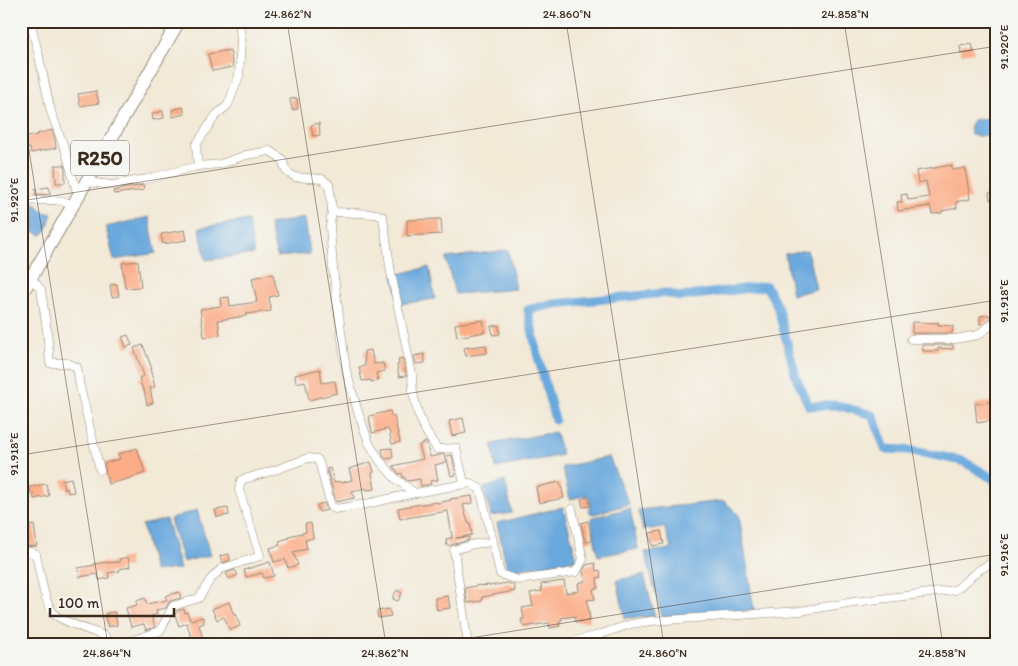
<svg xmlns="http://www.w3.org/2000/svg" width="1018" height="666" font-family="Itim,sans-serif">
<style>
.water{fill:#6ba9dd;stroke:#536a7e}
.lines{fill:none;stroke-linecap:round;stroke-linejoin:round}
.canal{stroke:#6ba9dd;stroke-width:9}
.building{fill:#fcac86}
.street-casing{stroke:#968a7a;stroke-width:9}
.primary-casing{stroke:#968a7a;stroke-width:14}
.street{stroke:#fff;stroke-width:8}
.primary{stroke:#fff;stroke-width:12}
.ticks{fill:none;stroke:#3b2a1e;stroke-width:1;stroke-opacity:0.45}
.labels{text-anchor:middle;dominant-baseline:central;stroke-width:4.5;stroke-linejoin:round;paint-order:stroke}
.shield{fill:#f6f6f2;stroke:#73675e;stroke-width:1}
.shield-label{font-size:20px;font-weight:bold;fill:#3b2a1e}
.neatline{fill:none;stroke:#3b2a1e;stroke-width:2}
.ticks-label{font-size:12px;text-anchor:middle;fill:#3b2a1e}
</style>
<rect width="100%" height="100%" fill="#f6f6f2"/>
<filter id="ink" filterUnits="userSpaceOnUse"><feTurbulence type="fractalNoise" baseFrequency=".02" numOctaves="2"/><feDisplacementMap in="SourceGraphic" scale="10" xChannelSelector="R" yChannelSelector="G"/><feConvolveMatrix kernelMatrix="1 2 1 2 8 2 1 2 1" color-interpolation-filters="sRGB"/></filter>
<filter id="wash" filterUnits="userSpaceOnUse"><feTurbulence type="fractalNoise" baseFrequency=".0096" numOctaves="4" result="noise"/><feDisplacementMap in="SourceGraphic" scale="20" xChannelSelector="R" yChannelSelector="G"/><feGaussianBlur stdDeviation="1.12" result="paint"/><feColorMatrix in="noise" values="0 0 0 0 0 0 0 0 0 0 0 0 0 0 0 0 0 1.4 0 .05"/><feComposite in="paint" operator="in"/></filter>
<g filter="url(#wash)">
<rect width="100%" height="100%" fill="#f2e9d7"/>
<g class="water">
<polygon points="997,117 997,134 978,136 971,135 970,125 973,120"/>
<polygon points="35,203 44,212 52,214 46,231 42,235 29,230 27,206"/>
<polygon points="149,217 156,253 114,260 106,227"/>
<polygon points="305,218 310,254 277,257 269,224"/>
<polygon points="248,220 254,254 206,260 199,228"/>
<polygon points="508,250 516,289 455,294 446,258"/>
<polygon points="807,250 816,289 792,295 785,254"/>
<polygon points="429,267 435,299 400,304 393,275"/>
<polygon points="555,432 562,455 496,468 492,444"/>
<polygon points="609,457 629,504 594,514 590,513 589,508 590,507 590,502 589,496 584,496 570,499 562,467"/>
<polygon points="505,481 512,513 491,516 484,488"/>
<polygon points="724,501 739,515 754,610 662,617 645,552 672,549 664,527 643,530 638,510"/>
<polygon points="563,507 577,560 517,569 507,568 497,523"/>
<polygon points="630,508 638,549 598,556 591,518"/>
<polygon points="197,510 210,555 183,562 170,519"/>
<polygon points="166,519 180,569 154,571 142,525"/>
<polygon points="644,575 655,617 625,618 617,580"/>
</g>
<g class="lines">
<polyline class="canal" points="555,420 537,353 528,310 554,304 666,293 679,297 766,286 777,305 796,377 809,406 836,405 873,415 885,449 908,450 963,461 997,481"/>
</g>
<g id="blocks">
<g class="building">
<polygon points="972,44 974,52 961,54 960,46"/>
<polygon points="230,50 233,67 212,71 208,54"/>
<polygon points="96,91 99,103 80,106 78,94"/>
<polygon points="297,98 298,109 292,110 290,99"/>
<polygon points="183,107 185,114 173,117 172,110"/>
<polygon points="163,111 164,118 153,120 152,114"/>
<polygon points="319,123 320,135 313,136 311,125"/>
<polygon points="52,130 55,139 56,148 31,153 30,148 21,150 21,138 37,135 37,134"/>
<polygon points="55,165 64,165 65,170 65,183 56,183"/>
<polygon points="952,165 952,170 965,168 970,199 956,202 957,208 942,211 942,213 932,214 930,206 898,211 897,202 902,202 901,195 907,194 908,200 929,197 926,181 918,183 916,171"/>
<polygon points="143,185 144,190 114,194 113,191"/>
<polygon points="49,187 50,194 36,195 35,189"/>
<polygon points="997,192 997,199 990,200 989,193"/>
<polygon points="441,219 442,234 407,236 407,220"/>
<polygon points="185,230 187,240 163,244 161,234"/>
<polygon points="138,261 141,287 125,288 122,263"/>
<polygon points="273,274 278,295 269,297 271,311 246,314 246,316 218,320 220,335 204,337 200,309 221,306 220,298 229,297 230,306 257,302 252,278"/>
<polygon points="117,284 119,296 112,297 110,285"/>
<polygon points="990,315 990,318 983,324 980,324 980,316"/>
<polygon points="483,320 485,332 457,337 455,324"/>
<polygon points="912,322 939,323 938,325 953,326 952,333 912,333"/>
<polygon points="499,325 500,334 493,335 491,326"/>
<polygon points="128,335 132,345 126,347 122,337"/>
<polygon points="143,345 152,369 150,369 155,387 150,388 153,403 147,405 144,390 143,390 139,378 144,376 134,348"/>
<polygon points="486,345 487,353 466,356 464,348"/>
<polygon points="922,345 953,345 953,349 938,348 938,351 923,351"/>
<polygon points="371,350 374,364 383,363 385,371 376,373 378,381 371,382 371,380 362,381 359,367 365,366 364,351"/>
<polygon points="424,354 425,363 416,364 414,356"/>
<polygon points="403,358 406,376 399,377 397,365 399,364 398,359"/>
<polygon points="320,369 322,383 335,381 337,393 309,400 305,381 296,383 295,375"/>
<polygon points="997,401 997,420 977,423 975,404"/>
<polygon points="390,411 392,417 394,416 400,442 392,444 389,430 387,429 372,433 369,416"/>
<polygon points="463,418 466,433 452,436 449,421"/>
<polygon points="426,442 430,457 444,454 446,462 435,465 438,480 430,481 431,484 421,486 420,479 408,481 403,477 402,473 399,474 393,466 423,459 419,445"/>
<polygon points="137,448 145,473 124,480 108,484 104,463 120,459 118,454"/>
<polygon points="392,448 393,458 386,459 383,456 382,449"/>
<polygon points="452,455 456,475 451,476 446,456"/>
<polygon points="371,462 374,472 372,473 375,489 367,490 366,488 352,491 354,498 336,502 327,469 330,468 334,483 339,481 340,483 352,480 349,469"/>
<polygon points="71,478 74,492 68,493 67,488 64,489 62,480"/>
<polygon points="560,482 564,498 539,503 536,487"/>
<polygon points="46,484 49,496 34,499 33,493 31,494 30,487"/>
<polygon points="472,496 473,503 463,505 468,523 470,523 472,535 456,538 469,537 469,540 447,546 446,539 452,538 448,511 400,519 398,508 422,504 437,502 437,503 451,500 450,499"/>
<polygon points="588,497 590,506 583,507 581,499"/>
<polygon points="324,503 327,510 319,512 317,505"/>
<polygon points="228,508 229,515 217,517 215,510"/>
<polygon points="588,521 592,541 585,542 581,523"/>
<polygon points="311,523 313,538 305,540 307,549 293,552 298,565 288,568 285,559 274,562 270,548 280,545 279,541 289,538 289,536 306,532 305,524"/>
<polygon points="34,525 37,546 24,547 21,527"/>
<polygon points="661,531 664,544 652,546 650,533"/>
<polygon points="229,554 230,560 222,563 220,556"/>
<polygon points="128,557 130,567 119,569 120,571 108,573 109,578 99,580 98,574 79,577 78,568 95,565 94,564 106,562 106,563 120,562 119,559"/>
<polygon points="270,562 274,576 264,578 262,573 246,577 244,570"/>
<polygon points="595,563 596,571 600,570 601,577 597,578 598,588 593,589 595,599 587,600 590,621 575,622 575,616 561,618 562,620 559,621 560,626 550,628 549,623 523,627 521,619 524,619 522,608 533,606 530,593 542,591 541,584 564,581 566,593 579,591 578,583 585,581 583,571 586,565"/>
<polygon points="235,570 238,575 229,579 226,573"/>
<polygon points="508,583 514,585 515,591 482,597 482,601 467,603 465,588 480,585 480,586 489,585 489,586"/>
<polygon points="397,590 402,593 398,601 393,599 393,596"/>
<polygon points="179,592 181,598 170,601 166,608 156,610 157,614 151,616 155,627 146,630 144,624 131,627 126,608 137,605 136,601 145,598 147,604 167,600 165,596"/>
<polygon points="448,596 450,608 437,610 435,598"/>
<polygon points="229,602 234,615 236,614 240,626 230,630 224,617 217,620 212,609"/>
<polygon points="184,609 185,613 187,612 190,620 203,617 204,623 199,625 205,645 193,645 187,623 179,626 175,615 177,611"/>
<polygon points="389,609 391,616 378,618 377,611"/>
<polygon points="115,612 117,625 108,627 105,618 106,617 106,613"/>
</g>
</g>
</g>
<g filter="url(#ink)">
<use href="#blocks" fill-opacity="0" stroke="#968a7a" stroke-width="1"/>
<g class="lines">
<defs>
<g id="street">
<polyline points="30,21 38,52 51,112 66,152 76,189"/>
<polyline points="198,166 196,145 216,115 228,105 239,76 241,40 239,21"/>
<polyline points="87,182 112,185 147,179 198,166 221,164 246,155 270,151 282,159 286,171 295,177 322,179 329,184 332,209 336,212 376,214 383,217 391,273 412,374 413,393 418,413 425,430 437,449 456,448 464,483"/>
<polyline points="21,201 56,200 68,203"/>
<polyline points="332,209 330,227 333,269 346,370 358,412 369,443 380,461 396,479 415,493"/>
<polyline points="31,277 41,290 47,330 50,363 67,363 77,367 80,387 100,470"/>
<polyline points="911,339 955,339 978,335 997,320"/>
<path d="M21,553L28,552L36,554C40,571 43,600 54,614C60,621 95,632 105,636L109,645"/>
<polyline points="118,645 160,631 173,606 199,598 210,580 221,569 260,556 239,490 241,480 275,470 308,458 317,459 319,462 331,506 335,509 366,504 415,493 470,483 480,489 493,542 500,574 518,580 576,572 583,559 572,509"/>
<polyline points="468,645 454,550 474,544 493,542"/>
<path d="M559,645L595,636L631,624L651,621L800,611L854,602L955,590C960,587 963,583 968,579C976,571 987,565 997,560"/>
</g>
<polyline id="primary" points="21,295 179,21"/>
</defs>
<use href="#street" class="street-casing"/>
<use href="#primary" class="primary-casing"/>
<use href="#street" class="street"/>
<use href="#primary" class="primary"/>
</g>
</g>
<path class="ticks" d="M287,21L386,645M566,21L664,645M844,21L943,645M21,100L108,645M21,201L997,46M21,455L997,300M426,645L997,554"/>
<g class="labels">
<rect class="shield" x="71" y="140.5" width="58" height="35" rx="4"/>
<g class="shield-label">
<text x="100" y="158">R250</text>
</g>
</g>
<rect width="1018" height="666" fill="none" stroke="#f6f6f2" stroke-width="55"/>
<path d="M50 608v8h124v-8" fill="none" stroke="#3b2a1e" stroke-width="2.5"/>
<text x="58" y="608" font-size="15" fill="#3b2a1e" stroke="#f6f6f2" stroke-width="4" paint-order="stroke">100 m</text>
<rect x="28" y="28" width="962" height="610" class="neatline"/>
<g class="ticks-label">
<text x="288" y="18">24.862°N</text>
<text x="567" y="18">24.860°N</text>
<text x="845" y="18">24.858°N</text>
<text transform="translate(1004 47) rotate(-90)" y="4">91.920°E</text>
<text transform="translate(14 200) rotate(-90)" y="4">91.920°E</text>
<text transform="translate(1004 301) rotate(-90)" y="4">91.918°E</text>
<text transform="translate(14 454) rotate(-90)" y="4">91.918°E</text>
<text transform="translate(1004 555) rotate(-90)" y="4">91.916°E</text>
<text x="107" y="657">24.864°N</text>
<text x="385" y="657">24.862°N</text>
<text x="663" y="657">24.860°N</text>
<text x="942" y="657">24.858°N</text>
</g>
</svg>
